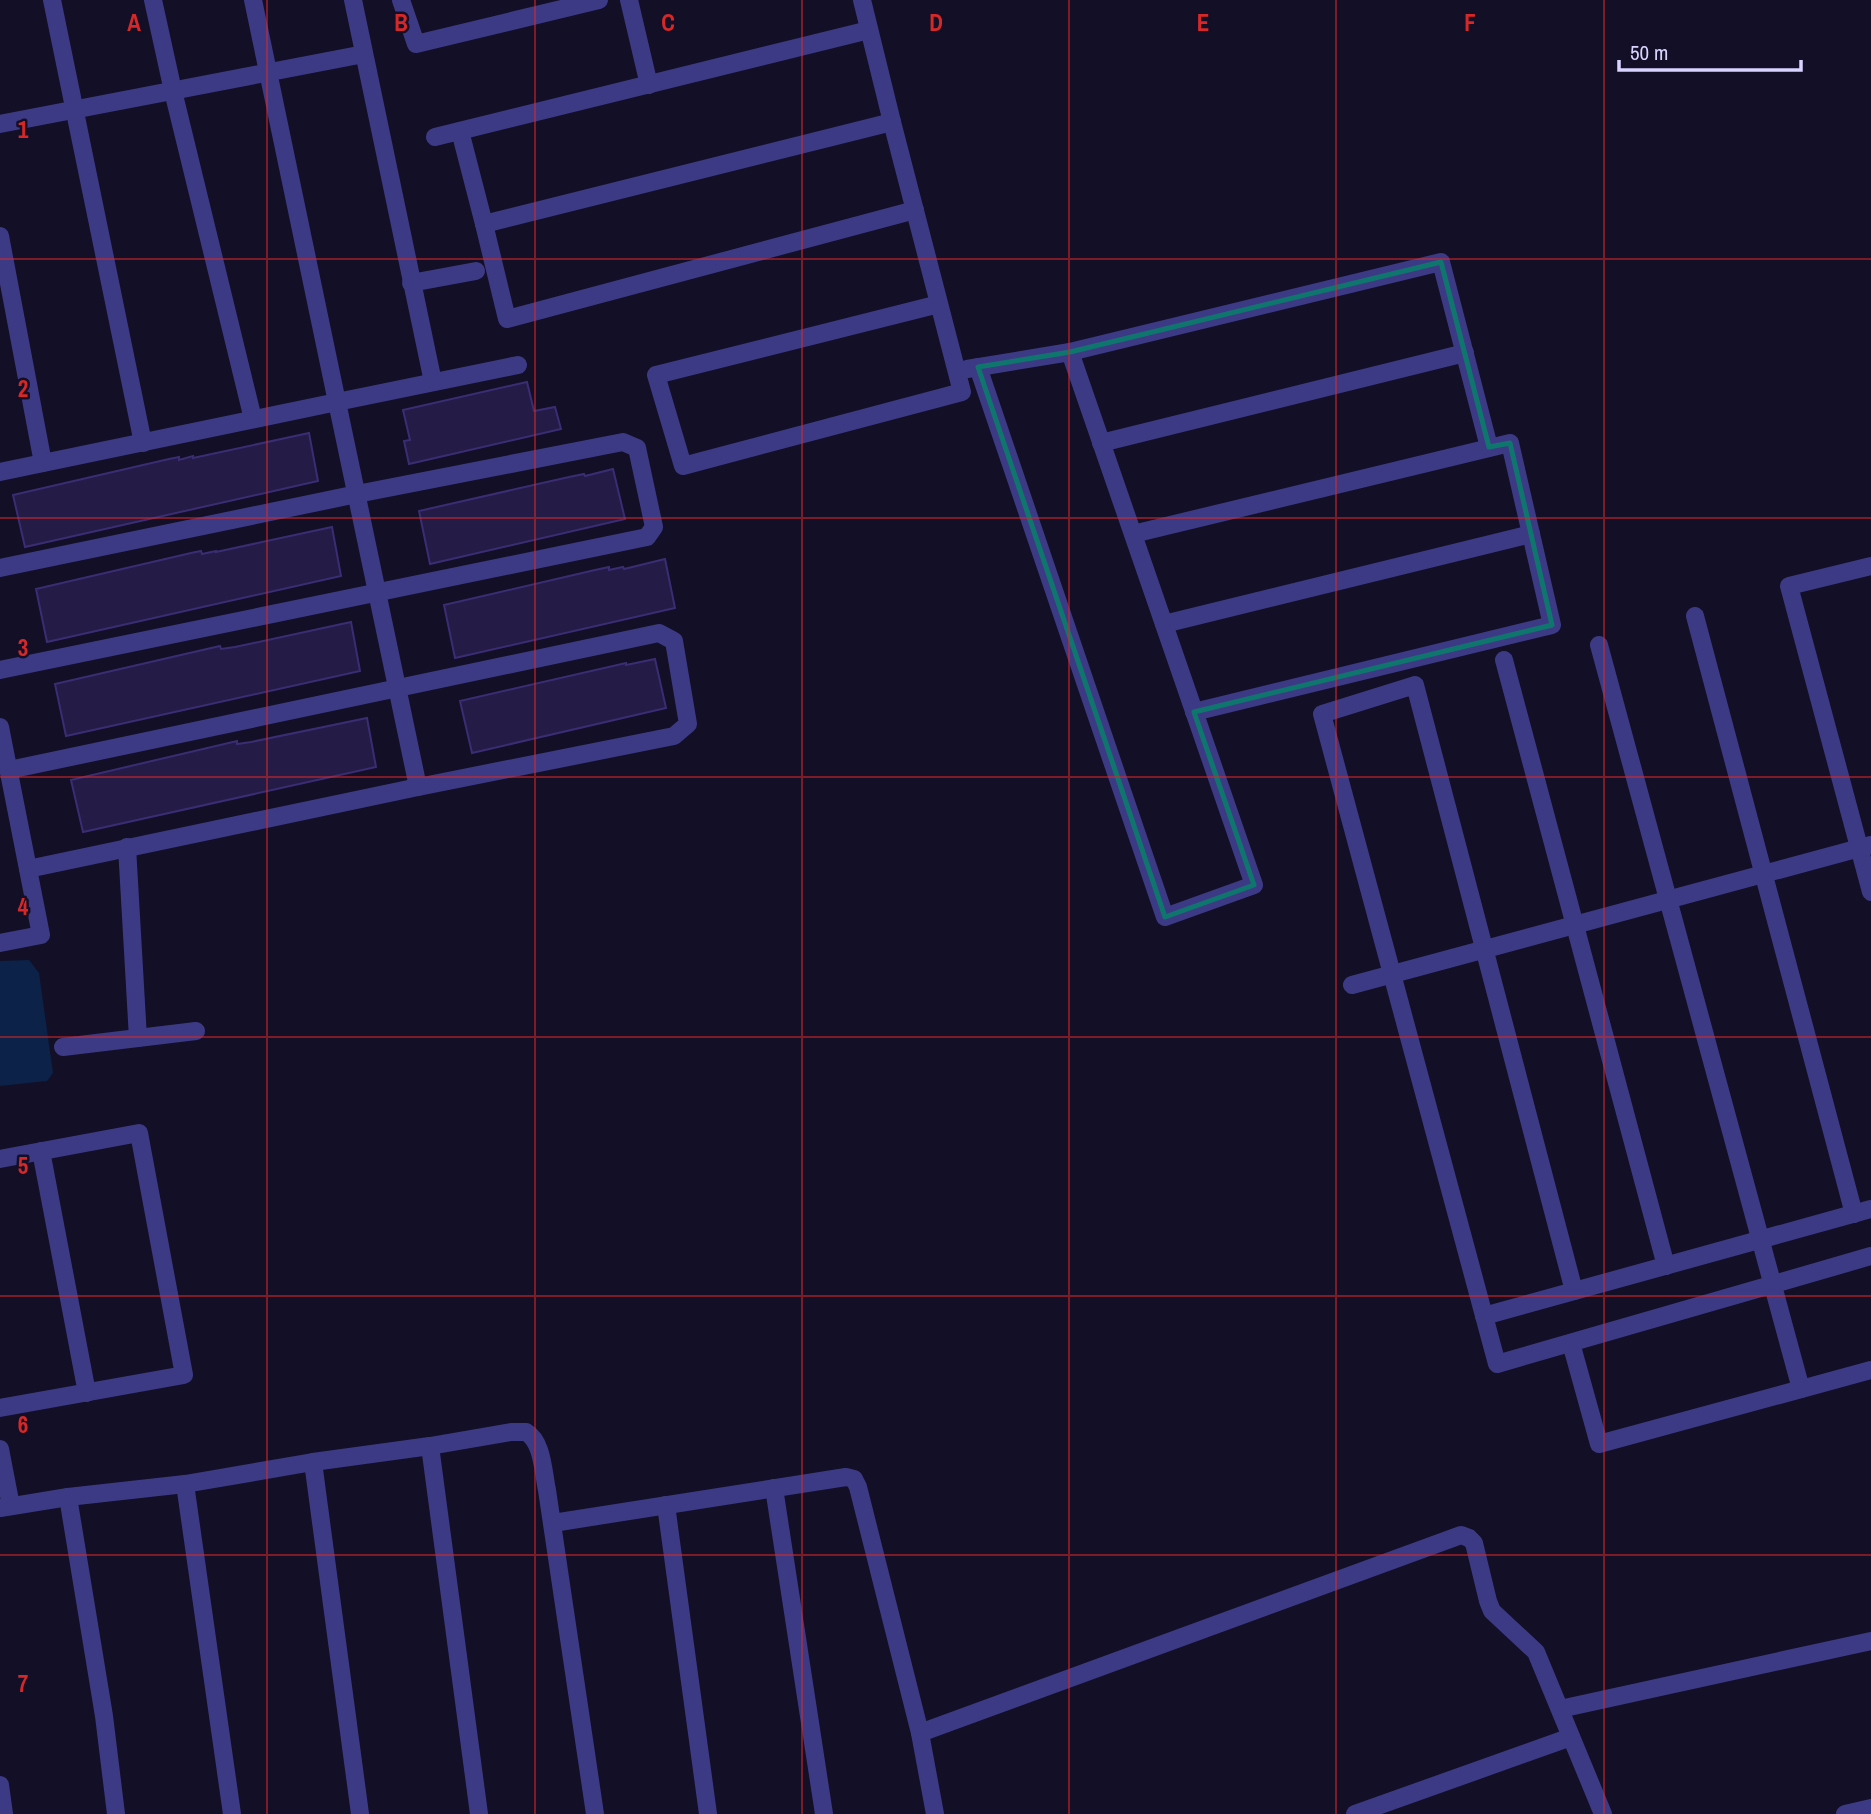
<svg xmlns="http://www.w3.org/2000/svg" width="1871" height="1814" font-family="'Archivo Narrow',sans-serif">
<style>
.water{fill:#0c2248}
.building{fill:#241b47;stroke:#3b2d73;stroke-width:2}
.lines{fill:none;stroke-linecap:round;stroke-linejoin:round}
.minor{stroke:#3d3a85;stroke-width:18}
.marked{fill:none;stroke:#0f766e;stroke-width:5;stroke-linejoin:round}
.grid{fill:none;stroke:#d62828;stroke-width:2;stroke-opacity:0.55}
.grid-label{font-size:23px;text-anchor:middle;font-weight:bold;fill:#d62828;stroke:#130f26;stroke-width:5;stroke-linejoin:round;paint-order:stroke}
</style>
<rect width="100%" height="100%" fill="#130f26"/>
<polygon class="water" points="29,960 39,973 53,1073 47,1081 0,1086 0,961"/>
<g class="building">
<polygon points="527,382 534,411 555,407 561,429 409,464 404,441 410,440 403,410"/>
<polygon points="309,433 318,481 25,547 13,495 169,459 179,457 179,460 193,456 193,458"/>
<polygon points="613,469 625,519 430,564 419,511 569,477 584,474 585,476"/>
<polygon points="332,527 341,576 47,642 36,589 191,553 201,551 202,554 216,551 216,552"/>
<polygon points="665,559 675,608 455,658 444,605 595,570 609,567 609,570 623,567 624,569"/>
<polygon points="351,622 360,671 66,736 55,684 220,646 221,649 235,647"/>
<polygon points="655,659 666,708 472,753 460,701 626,663 626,665"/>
<polygon points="367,718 376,767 83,832 71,780 237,741 237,744 251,742"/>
</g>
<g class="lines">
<g class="minor">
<polyline points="52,0 143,443"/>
<polyline points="153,0 173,91 253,419"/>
<polyline points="253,0 337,402 518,365"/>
<polyline points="353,0 433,382"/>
<polyline points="401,0 416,44 599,0"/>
<polyline points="629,0 649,85"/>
<polyline points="892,122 962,392 683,466 656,375 939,304"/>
<polyline points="0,124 364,54"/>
<polyline points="460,131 484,224 892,122 862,0"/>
<polyline points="435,137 869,30"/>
<polyline points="484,224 507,319 915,210"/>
<polyline points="0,236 43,463"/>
<polyline points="411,283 476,271"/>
<polyline points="978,367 1165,917 1254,885 1070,352"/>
<polyline points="967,369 1070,352 1441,262 1489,447"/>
<polyline points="1101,443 1465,353"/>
<polyline points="0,472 337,402 418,787"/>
<polyline points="1133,534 1510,443 1552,625 1194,712"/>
<polyline points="1871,566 1789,586 1871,892"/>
<polyline points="0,568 357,494 623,442 637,448 654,527 647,537 0,670"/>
<polyline points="1695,616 1854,1214"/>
<polyline points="1164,624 1531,534"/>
<polyline points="1599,645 1801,1389"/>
<polyline points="1504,660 1666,1266"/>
<polyline points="0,727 41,935 0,943"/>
<polyline points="9,770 659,633 674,641 688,724 674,736 418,787 28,869"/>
<polyline points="127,847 138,1038"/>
<polyline points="1352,985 1871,845"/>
<polyline points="63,1047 196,1031"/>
<polyline points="41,1151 87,1393"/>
<polyline points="0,1159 139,1133 184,1375 0,1408"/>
<polyline points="1574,1291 1415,685 1322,714 1497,1364 1871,1256"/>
<polyline points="1484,1316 1871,1209"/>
<polyline points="1571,1343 1599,1444 1871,1370"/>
<polyline points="430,1446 479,1814"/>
<polyline points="0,1449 11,1506"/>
<polyline points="313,1462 360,1814"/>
<polyline points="185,1484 232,1814"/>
<polyline points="774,1488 824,1814"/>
<polyline points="68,1497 104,1716 116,1814"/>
<polyline points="666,1505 708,1814"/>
<path d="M0,1508L68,1497L185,1484L313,1462L430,1446L511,1432H526C543,1442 543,1472 547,1490L595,1814"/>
<polyline points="553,1523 846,1477 854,1479 858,1487 920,1733 935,1814"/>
<polyline points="1560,1709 1871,1641"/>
<polyline points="920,1733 1461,1535 1469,1538 1474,1543 1488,1601 1492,1611 1536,1652 1603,1814"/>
<polyline points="0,1785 4,1814"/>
<polyline points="1355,1814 1571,1737"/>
<polyline points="1845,1814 1871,1808"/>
</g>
</g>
<path class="marked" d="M1441,262L1489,447L1510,443L1552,625L1194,712L1254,885L1165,917L978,367L1070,352Z"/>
<path class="grid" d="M267,0V1814M535,0V1814M802,0V1814M1069,0V1814M1336,0V1814M1604,0V1814M0,259H1871M0,518H1871M0,777H1871M0,1037H1871M0,1296H1871M0,1555H1871"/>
<g class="grid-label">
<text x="134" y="31">A</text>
<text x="401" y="31">B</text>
<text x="668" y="31">C</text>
<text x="936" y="31">D</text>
<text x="1203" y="31">E</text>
<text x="1470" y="31">F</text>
<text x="23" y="138">1</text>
<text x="23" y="397">2</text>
<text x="23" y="656">3</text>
<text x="23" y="915">4</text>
<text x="23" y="1174">5</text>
<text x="23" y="1433">6</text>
<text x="23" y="1692">7</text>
</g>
<path d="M1619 60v10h182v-10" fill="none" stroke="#d9d4ff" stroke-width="3.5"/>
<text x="1630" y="60" font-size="21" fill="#d9d4ff" stroke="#130f26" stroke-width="5" paint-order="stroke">50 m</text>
</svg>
